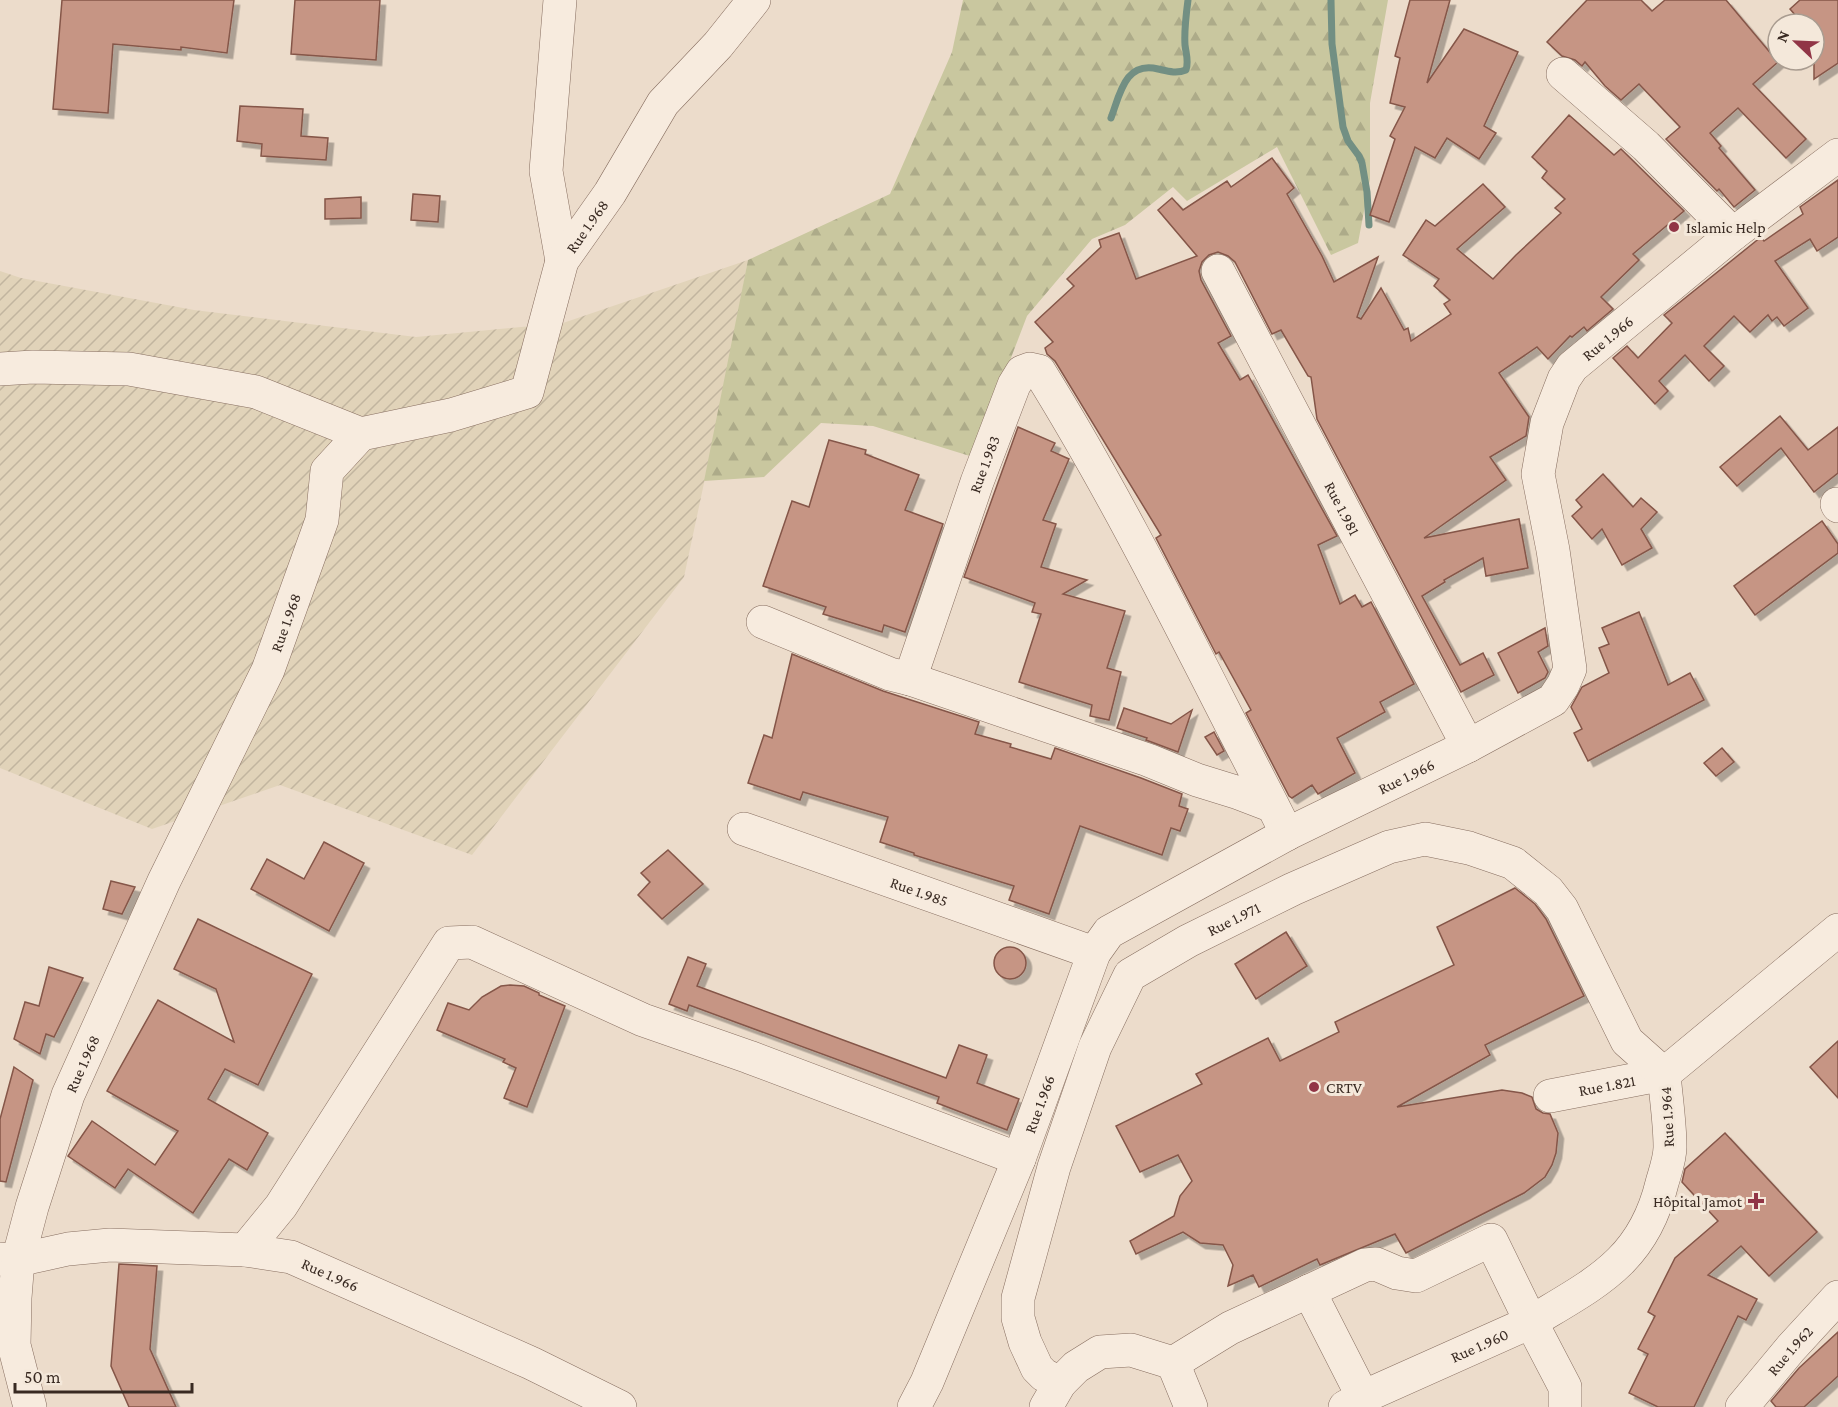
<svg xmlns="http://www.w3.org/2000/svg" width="1838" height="1407" font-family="'Crimson Pro',serif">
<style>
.farmland{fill:url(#farmland-furrows)}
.forest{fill:url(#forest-firs)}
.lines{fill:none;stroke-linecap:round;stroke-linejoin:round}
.stream{stroke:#728f83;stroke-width:7}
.building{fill:#c69584;stroke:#855648;stroke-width:1.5;filter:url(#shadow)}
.minor-casing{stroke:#876e60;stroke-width:34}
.minor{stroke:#f7ebde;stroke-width:33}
.poi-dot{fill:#913546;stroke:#f4e8da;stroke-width:2}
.labels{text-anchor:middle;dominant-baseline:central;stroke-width:6;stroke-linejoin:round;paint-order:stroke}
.street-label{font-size:16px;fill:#392a22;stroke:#f4e8da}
.poi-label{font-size:16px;fill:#392a22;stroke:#f4e8da;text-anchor:start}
</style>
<defs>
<pattern id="farmland-furrows" width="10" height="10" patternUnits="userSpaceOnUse" patternTransform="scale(1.5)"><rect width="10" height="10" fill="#e1d3b9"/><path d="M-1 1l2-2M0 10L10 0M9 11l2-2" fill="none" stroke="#c2b59f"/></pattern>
<pattern id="forest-firs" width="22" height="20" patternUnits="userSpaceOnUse" patternTransform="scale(1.5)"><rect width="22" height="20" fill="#c9c79f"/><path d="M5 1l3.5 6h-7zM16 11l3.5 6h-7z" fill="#adab89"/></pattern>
<filter id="shadow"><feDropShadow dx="5.5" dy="5.5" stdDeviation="0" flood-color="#0004"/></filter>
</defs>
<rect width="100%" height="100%" fill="#ecdccb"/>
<polygon class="farmland" points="748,260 723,394 684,577 472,855 280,785 152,829 0,768 0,271 21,278 194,310 416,337 563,323"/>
<polygon class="forest" points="963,0 1388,0 1370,103 1370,179 1358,243 1331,255 1277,147 1187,201 1173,187 1125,225 1092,239 1027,316 973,457 873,426 821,423 764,477 704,481 748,260 890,194 952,52"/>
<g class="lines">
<g class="stream">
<polyline points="1331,0 1332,44 1343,127 1348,141 1359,156 1362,163 1367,192 1369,225"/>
<path d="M1111,118C1120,94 1125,61 1158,69C1167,71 1176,74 1186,70C1189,61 1186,54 1185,45C1184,30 1186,15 1188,0"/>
</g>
</g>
<g class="building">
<polygon points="62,0 234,0 227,53 181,47 181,50 113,44 108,113 53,109"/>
<polygon points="295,0 380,0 376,60 291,54"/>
<polygon points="1410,0 1450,0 1427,83 1464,29 1518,52 1484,126 1496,133 1479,159 1447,138 1435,158 1415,147 1389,222 1370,215 1395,139 1390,136 1405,107 1390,103 1400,58 1395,56"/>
<polygon points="1587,0 1641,0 1652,11 1665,0 1726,0 1778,62 1753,84 1806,139 1786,158 1738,108 1710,133 1721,146 1719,148 1755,190 1734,207 1719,189 1717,191 1666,139 1680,127 1639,84 1621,100 1605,86 1585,62 1582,66 1575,60 1562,56 1547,42"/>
<polygon points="1800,0 1838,0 1838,63 1814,79 1814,24 1803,24 1790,9"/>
<polygon points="240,106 303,109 301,136 328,138 326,160 261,156 262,144 237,141"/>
<polygon points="1569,115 1614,155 1621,149 1684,211 1633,254 1639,260 1601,297 1613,309 1587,331 1584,327 1572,337 1570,336 1548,359 1537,347 1499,373 1529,417 1526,436 1490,457 1506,480 1424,538 1519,519 1528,568 1486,576 1483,558 1444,580 1445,582 1422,596 1460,665 1483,653 1494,675 1461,692 1317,419 1311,377 1308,376 1281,330 1272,334 1235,262 1228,256 1218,252 1209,255 1202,262 1199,271 1201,280 1231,336 1218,343 1240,380 1248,375 1337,536 1318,545 1340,604 1355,595 1362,607 1371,602 1414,684 1380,702 1385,712 1337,738 1355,773 1318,794 1312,785 1292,798 1289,796 1246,713 1251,710 1219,652 1216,654 1156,538 1161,535 1055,361 1047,354 1045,348 1053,342 1035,322 1074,286 1067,279 1101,247 1099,240 1119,233 1136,279 1197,256 1158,210 1172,198 1183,210 1227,181 1231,187 1272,158 1294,188 1287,194 1322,256 1334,282 1378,257 1357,317 1361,319 1381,288 1404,330 1408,328 1411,341 1451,314 1444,304 1450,300 1434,286 1439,279 1403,255 1426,220 1435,226 1483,184 1505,207 1457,249 1493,279 1516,255 1561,213 1555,208 1565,199 1542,178 1547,171 1532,157"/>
<polygon points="1838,180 1838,237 1817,251 1810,239 1775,261 1808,308 1784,326 1777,317 1772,321 1768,315 1750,332 1734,316 1704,346 1724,366 1709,381 1685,355 1659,381 1668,391 1655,404 1613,358 1627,346 1638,358 1672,323 1664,315 1761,237 1764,241 1803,214 1800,207"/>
<polygon points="413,194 440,196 438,222 411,220"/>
<polygon points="361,197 361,218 325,219 325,199"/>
<polygon points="1780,416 1808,450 1838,427 1838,473 1814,492 1781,448 1737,486 1720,467"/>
<polygon points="1018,427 1055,443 1051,451 1069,459 1043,520 1056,524 1041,567 1087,580 1063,594 1125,611 1107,668 1121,672 1109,720 1090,716 1092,705 1019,682 1041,614 1032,612 1035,603 964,577"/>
<polygon points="829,440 866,450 865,454 919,475 905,510 943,524 905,632 884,625 882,632 823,614 826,607 763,586 792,501 809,507"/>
<polygon points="1603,474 1633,507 1641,498 1657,512 1641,529 1652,548 1622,565 1602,529 1592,539 1572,516 1582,507 1576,500"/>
<polygon points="1822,521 1838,544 1838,553 1755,615 1734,586"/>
<polygon points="1639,612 1668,685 1690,673 1704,700 1588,761 1574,733 1582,729 1571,707 1582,687 1609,673 1599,648 1609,644 1602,628"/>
<polygon points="1545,628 1548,646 1538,652 1548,672 1545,678 1518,693 1498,653"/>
<polygon points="792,654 883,691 979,722 975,734 1011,744 1010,747 1051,759 1055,748 1141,778 1182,794 1179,806 1188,809 1180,831 1171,828 1162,855 1080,826 1049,914 1009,900 1014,886 914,855 914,853 880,842 888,817 803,792 800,800 748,783 764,735 772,738"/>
<polygon points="1124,708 1171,724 1192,710 1178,752 1146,740 1147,738 1117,728"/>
<polygon points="1214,732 1224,751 1217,755 1205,737"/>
<polygon points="1722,748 1734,762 1716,776 1704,763"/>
<polygon points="324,842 364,863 329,931 251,889 267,859 304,879"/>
<polygon points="668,850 703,884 662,919 638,895 650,882 641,873"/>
<polygon points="111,881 135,887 122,914 103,909"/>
<polygon points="1515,888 1535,904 1546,919 1584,996 1485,1045 1490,1055 1397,1107 1502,1090 1522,1093 1532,1097 1536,1109 1543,1113 1550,1114 1558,1133 1556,1153 1552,1165 1545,1177 1524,1193 1406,1253 1395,1234 1320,1265 1317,1259 1259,1287 1253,1275 1228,1286 1233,1265 1223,1245 1200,1243 1183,1232 1136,1254 1130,1241 1174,1216 1180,1196 1192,1181 1178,1155 1140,1172 1116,1126 1202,1084 1196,1074 1268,1038 1280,1061 1339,1032 1335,1022 1454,965 1437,927"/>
<polygon points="198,919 312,974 258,1085 225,1069 208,1099 268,1133 247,1170 229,1159 193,1213 128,1169 115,1188 68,1156 92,1121 155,1165 178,1131 107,1091 158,1000 234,1042 216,989 174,969"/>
<polygon points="1286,932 1307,966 1256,999 1235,964"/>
<circle cx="1010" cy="963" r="16"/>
<polygon points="688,957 706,964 697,986 946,1078 959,1045 987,1055 977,1083 1019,1099 1007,1130 937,1103 939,1097 689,1005 687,1011 669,1004"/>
<polygon points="49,967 83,978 54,1037 46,1034 40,1054 14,1039 25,1002 39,1006"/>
<polygon points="510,985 524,986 539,993 539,995 565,1006 527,1107 504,1098 516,1068 503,1062 505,1059 437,1030 448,1003 469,1010 482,997 501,986"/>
<polygon points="1838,1041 1838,1098 1810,1067"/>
<polygon points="14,1067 33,1080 6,1182 0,1181 0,1119"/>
<polygon points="1725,1133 1817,1232 1769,1276 1741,1246 1708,1275 1757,1299 1746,1320 1738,1316 1694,1407 1658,1407 1629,1393 1648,1354 1638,1349 1655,1316 1648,1312 1675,1258 1718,1221 1682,1182 1685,1169"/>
<polygon points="119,1264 157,1266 150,1349 176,1407 129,1407 111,1366"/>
<polygon points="1838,1332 1838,1376 1804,1407 1776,1407 1771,1401 1799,1368"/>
</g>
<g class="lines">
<defs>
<g id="minor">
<polyline points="560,0 546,171 562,261"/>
<polyline points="1563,74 1646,146 1733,234"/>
<path id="s1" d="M1218,271L1468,746"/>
<polyline points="0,369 33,367 129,369 256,392 361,434"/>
<polyline points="1837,504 1838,506"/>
<polyline points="763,622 890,674 910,679"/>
<path id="s2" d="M1273,806L1239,793L1197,780L1148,760L910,679L977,482L1014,385L1022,372L1030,369L1039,371C1126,511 1197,660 1273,806L1287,834"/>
<path id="s3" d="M744,829L1094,953"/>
<path id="s4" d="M1550,1096L1664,1074"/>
<polyline points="245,1250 281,1206 449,943 472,942 643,1020 749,1057 1019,1159"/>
<path id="s5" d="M0,1259L18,1260L68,1249L110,1245L245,1250L291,1257L531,1363L620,1407"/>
<polyline points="1309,1291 1363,1397"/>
<polyline points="1173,1363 1191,1407"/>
<path id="s6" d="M1060,1383L1044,1375L1037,1368L1025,1342L1018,1318V1298L1054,1167L1095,1047L1130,975L1188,941L1293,889L1389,847L1425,839L1469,848L1513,863L1548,891L1562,909L1627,1041L1664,1074"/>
<path id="s7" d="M30,1407L14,1345L15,1298L18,1260L32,1207L68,1095L164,881L268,670L322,520L327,471L361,434L451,415L527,392L562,261L610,193L663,103L718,45L754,0"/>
<path id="s8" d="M914,1407L927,1382L1019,1159L1094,953L1109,932L1287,834L1468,746L1553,700L1563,685L1570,669L1553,550L1538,474L1547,423L1564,379L1572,367L1733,234L1838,155"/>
<path d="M1046,1407L1060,1383L1076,1367L1100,1352L1131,1350L1173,1363L1230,1328L1365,1265L1376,1264L1397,1273L1416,1276L1491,1240L1531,1322C1595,1283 1643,1262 1662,1183C1665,1172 1670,1159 1670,1147C1670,1123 1666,1098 1664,1074L1838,930"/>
<path id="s9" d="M1345,1407L1363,1397L1531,1322L1565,1387V1407"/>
<path id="s10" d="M1742,1407L1791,1348L1838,1297"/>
</g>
</defs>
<use href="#minor" class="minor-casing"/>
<use href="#minor" class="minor"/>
</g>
<g class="poi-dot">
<circle cx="1674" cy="227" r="6"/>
<circle cx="1314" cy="1087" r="6"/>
<path d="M1753 1192h6v6h6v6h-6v6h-6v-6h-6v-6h6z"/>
</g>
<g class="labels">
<g class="street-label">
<text stroke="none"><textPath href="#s7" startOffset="1400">Rue 1.968</textPath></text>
<text stroke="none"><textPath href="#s8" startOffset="1408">Rue 1.966</textPath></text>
<text stroke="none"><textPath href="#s2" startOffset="612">Rue 1.983</textPath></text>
<text stroke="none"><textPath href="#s1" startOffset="268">Rue 1.981</textPath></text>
<text stroke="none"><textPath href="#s7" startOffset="842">Rue 1.968</textPath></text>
<text stroke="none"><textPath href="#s8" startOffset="850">Rue 1.966</textPath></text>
<text stroke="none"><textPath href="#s3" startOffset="186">Rue 1.985</textPath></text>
<text stroke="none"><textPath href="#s6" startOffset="562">Rue 1.971</textPath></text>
<text stroke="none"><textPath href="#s7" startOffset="356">Rue 1.968</textPath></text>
<text stroke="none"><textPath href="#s4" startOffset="58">Rue 1.821</textPath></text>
<text stroke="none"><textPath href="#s8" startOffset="328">Rue 1.966</textPath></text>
<text transform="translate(1667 1117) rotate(-93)">Rue 1.964</text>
<text stroke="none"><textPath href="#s5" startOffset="336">Rue 1.966</textPath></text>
<text stroke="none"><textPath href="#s9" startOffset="148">Rue 1.960</textPath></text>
<text stroke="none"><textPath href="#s10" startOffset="74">Rue 1.962</textPath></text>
</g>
<g class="poi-label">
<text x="1686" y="227">Islamic Help</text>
<text x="1326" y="1087">CRTV</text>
<text x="1742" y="1201" text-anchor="end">Hôpital Jamot</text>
</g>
</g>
<g transform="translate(1796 42) rotate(293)"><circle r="28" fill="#f4e8da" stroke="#a99c90" stroke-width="1.5"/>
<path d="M0-4.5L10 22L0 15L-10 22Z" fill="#913546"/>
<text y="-9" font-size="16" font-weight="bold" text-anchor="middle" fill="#392a22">N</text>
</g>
<path d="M15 1383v9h177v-9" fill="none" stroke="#392a22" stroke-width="3"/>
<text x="24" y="1383" font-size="18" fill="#392a22" stroke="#f4e8da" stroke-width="4.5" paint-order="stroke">50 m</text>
</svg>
